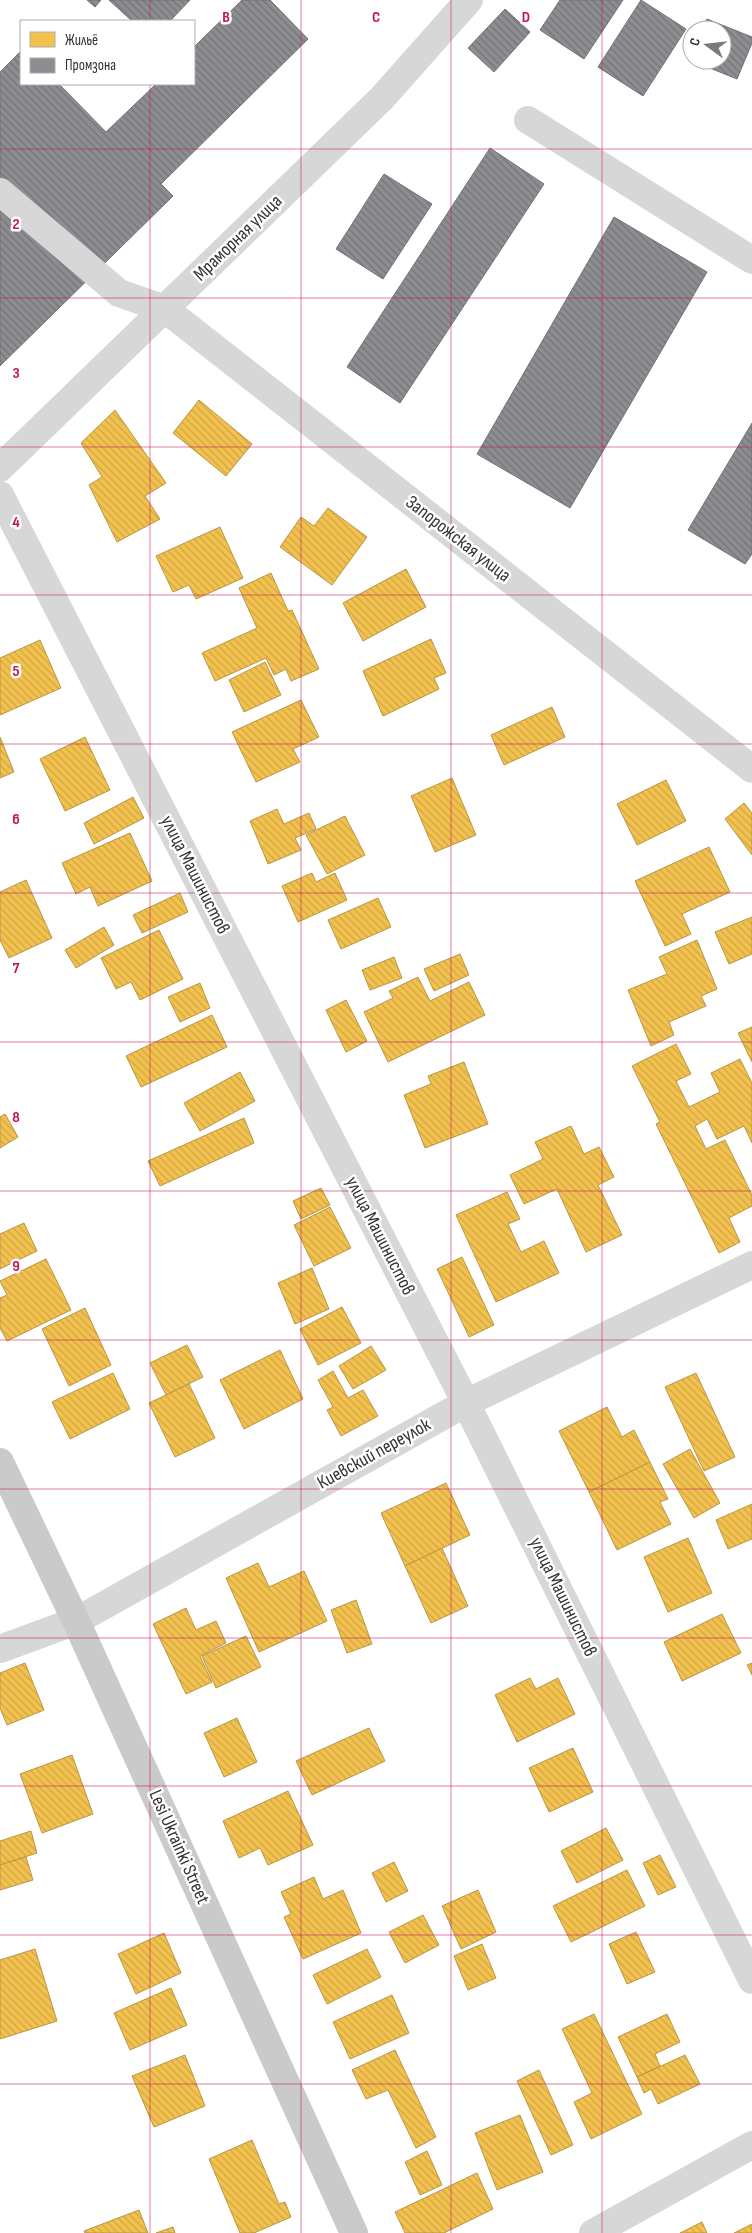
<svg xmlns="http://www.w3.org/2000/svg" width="752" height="2233" font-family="'Sofia Sans Condensed',sans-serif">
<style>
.homes{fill:url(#homes-back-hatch);stroke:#b99646}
.industry{fill:url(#industry-back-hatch);stroke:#727276}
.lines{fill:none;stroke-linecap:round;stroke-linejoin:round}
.minor{stroke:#d7d7d7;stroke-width:28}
.major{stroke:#cacaca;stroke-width:28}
.grid{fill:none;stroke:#c2185b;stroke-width:1;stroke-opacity:0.55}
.labels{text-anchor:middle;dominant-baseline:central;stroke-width:5;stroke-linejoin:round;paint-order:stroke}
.street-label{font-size:19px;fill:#333;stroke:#fff}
.grid-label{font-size:16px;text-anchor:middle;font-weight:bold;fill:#c2185b;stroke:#fff;stroke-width:5;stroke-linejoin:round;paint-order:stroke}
</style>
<defs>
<pattern id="homes-back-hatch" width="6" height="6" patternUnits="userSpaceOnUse" patternTransform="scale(1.25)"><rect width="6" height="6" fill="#f2c14e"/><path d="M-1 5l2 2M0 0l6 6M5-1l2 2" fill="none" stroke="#d0a645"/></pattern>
<pattern id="industry-back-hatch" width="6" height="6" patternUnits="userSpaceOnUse" patternTransform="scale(1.25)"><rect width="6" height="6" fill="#8d8d92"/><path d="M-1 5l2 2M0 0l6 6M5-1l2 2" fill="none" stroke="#747478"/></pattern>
</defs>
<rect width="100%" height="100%" fill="#fff"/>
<g class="homes">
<polygon points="199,400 252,444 226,476 173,433"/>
<polygon points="115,410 166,483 145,496 160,519 117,542 89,485 102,477 81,443"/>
<polygon points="328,508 367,537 332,585 280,547 301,517 314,526"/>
<polygon points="220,527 243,578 196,599 189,585 173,592 156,556"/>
<polygon points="406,569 426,607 363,641 343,603"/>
<polygon points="271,573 288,611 292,610 319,669 291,681 286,669 274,675 266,658 215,681 202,653 257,628 239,588"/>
<polygon points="431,639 446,673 434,678 439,689 383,716 363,671"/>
<polygon points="40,640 61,688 0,715 0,658"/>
<polygon points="265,662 281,695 244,712 229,680"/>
<polygon points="301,700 319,737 293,749 300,762 256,782 232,732"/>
<polygon points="552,707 565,737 504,765 491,735"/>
<polygon points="0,737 14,772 0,778"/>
<polygon points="85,737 110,790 65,811 40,759"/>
<polygon points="452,778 476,835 435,852 411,796"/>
<polygon points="666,780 686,821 637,845 617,804"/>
<polygon points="133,797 144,818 94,844 84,823"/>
<polygon points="744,803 752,813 752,855 725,819"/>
<polygon points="277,809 284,824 309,813 316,829 295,838 301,850 268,864 250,821"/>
<polygon points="345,816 365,855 327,874 306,835"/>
<polygon points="130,833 152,881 98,906 90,887 76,894 62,863"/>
<polygon points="709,847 730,892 682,914 691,934 665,946 635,881"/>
<polygon points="312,873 316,882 335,873 347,900 298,922 282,886"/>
<polygon points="26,880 52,938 9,958 0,940 0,892"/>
<polygon points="180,893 188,912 142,933 133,915"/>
<polygon points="378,898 391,927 341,949 328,920"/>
<polygon points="752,917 752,954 729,964 715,932"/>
<polygon points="104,927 114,945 76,968 65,950"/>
<polygon points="159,930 183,979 140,1000 131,982 116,989 101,958"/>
<polygon points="697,940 717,989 701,996 706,1006 669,1022 674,1035 651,1046 628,990 667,974 659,957"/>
<polygon points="460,954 469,975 434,991 424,969"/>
<polygon points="394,957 402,978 370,990 362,970"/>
<polygon points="418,977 430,1001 469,982 485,1015 388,1062 364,1012 393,998 389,991"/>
<polygon points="200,983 210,1008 180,1022 168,997"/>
<polygon points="346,1000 367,1041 346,1052 326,1010"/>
<polygon points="212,1015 227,1047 141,1087 126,1056"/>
<polygon points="752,1027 752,1062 738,1033"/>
<polygon points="676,1044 691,1074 676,1081 689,1107 720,1092 711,1073 740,1059 752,1083 752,1143 744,1126 717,1139 707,1119 695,1126 706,1149 725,1140 752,1195 752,1206 729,1218 740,1242 719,1253 656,1124 660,1122 632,1066"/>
<polygon points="464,1062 488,1124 425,1148 404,1095 431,1084 428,1076"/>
<polygon points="240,1072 255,1101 200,1131 184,1103"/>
<polygon points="5,1114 18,1137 0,1148 0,1117"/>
<polygon points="244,1118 254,1143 160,1186 148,1161"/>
<polygon points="571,1126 584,1154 599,1147 614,1177 598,1185 622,1235 586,1252 557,1189 524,1204 510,1175 543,1159 535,1142"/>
<polygon points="321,1188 330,1205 301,1219 293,1201"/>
<polygon points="507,1192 520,1219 508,1224 521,1252 544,1241 559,1273 496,1302 456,1215"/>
<polygon points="330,1207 351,1248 314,1266 294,1225"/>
<polygon points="24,1223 37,1251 0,1269 0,1234"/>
<polygon points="462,1257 494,1325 469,1337 437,1269"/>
<polygon points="46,1259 71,1310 7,1341 0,1328 0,1298 7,1295 0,1281"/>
<polygon points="312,1268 329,1309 295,1324 278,1283"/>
<polygon points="342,1307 361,1343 318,1365 300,1329"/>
<polygon points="85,1308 111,1365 69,1386 42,1329"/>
<polygon points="187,1345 203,1377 166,1395 150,1363"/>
<polygon points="371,1346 386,1370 353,1389 339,1366"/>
<polygon points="280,1350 303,1399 244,1429 220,1380"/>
<polygon points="333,1371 348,1398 363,1390 378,1416 341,1436 327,1410 333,1407 318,1380"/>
<polygon points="113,1373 130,1409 70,1439 52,1402"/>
<polygon points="696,1373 735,1457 704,1471 665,1387"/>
<polygon points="189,1384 215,1438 175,1457 149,1403"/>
<polygon points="607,1407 622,1437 634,1430 650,1462 589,1492 559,1431"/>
<polygon points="690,1449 720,1503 694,1518 663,1464"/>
<polygon points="650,1462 668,1499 660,1502 671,1524 617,1550 589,1492"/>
<polygon points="446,1483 470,1535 405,1566 381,1513"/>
<polygon points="752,1504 752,1539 728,1549 716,1520"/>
<polygon points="688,1538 712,1593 668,1612 644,1557"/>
<polygon points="442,1548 468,1606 431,1623 405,1566"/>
<polygon points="258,1563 269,1587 304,1571 327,1621 259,1652 226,1578"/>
<polygon points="356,1600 372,1644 347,1653 331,1610"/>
<polygon points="186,1608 196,1630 216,1621 226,1643 200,1656 212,1682 186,1694 153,1624"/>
<polygon points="722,1614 741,1653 682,1681 664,1642"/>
<polygon points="246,1636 261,1667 216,1688 202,1656"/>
<polygon points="25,1663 44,1710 7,1725 0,1708 0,1673"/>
<polygon points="752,1663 752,1675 747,1665"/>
<polygon points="530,1678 536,1689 558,1678 575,1714 517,1742 495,1695"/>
<polygon points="237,1718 257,1762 224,1777 204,1733"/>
<polygon points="369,1728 385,1761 312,1795 296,1761"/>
<polygon points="573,1748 593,1792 549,1812 529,1768"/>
<polygon points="72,1755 93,1814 42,1833 20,1774"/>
<polygon points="288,1791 313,1845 268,1865 260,1848 239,1858 223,1821"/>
<polygon points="606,1828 623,1860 577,1883 561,1851"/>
<polygon points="31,1831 37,1853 0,1865 0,1841"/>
<polygon points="660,1855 676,1887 658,1895 643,1863"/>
<polygon points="26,1857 33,1880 0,1890 0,1865"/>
<polygon points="394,1862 408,1891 386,1902 372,1873"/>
<polygon points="627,1870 645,1906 571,1942 553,1906"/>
<polygon points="314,1877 323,1899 343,1890 361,1933 303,1959 284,1917 291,1914 281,1892"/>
<polygon points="478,1890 496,1932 461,1949 442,1906"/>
<polygon points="423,1915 439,1945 405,1963 389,1932"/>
<polygon points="636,1932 655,1972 627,1984 609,1944"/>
<polygon points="164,1933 181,1973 136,1994 118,1954"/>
<polygon points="482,1944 496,1978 468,1990 454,1956"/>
<polygon points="35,1949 57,2021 0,2039 0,1960"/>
<polygon points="367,1949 381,1977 327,2004 313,1975"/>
<polygon points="171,1988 187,2025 130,2050 114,2013"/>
<polygon points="392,1995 409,2033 350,2059 333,2022"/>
<polygon points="594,2014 642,2114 591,2139 574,2102 592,2093 562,2029"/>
<polygon points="667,2014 680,2042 655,2054 660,2066 637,2077 618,2037"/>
<polygon points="395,2050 436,2137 416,2148 388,2090 366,2099 352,2070"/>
<polygon points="185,2055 205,2106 154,2127 132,2076"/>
<polygon points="685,2055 700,2084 658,2104 651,2089 644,2093 637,2077"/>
<polygon points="539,2070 573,2145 551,2155 517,2081"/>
<polygon points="520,2115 543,2172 497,2190 475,2133"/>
<polygon points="252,2140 279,2204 285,2202 291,2217 254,2233 240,2233 209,2159"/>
<polygon points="427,2151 442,2185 420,2195 405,2162"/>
<polygon points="477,2173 493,2209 444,2233 405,2233 395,2212"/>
<polygon points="139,2210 148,2233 85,2233 84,2231"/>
<polygon points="702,2222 707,2233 680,2233"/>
<polygon points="752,2224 752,2233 734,2233"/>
<polygon points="173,2227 175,2233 156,2233"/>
</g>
<g class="industry">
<polygon points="87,0 101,0 95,7"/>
<polygon points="109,0 190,0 170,21 132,21"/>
<polygon points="242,0 270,0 308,39 161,184 173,196 0,366 0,72 21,51 21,84 59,84 106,132 156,84 194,84 194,47"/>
<polygon points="560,0 623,0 584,59 540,30"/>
<polygon points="641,0 686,29 643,96 598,67"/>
<polygon points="505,9 530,32 494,72 468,48"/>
<polygon points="707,19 752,37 752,43 737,79 690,60 692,55 692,60 722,60 722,30 702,30"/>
<polygon points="490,148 544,184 400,403 347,367"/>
<polygon points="384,174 432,204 383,279 336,249"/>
<polygon points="614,217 707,272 570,508 477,454"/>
<polygon points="752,423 752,554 745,564 688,530"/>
</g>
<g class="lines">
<g class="minor">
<polyline points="528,120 752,260"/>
<polyline points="0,192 119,293 165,309 752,769"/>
<polyline points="0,468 382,98 469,0"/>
<polyline points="0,495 466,1403 752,1980"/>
<polyline points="0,1649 76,1621 466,1403 752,1265"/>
<polyline points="593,2233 752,2145"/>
</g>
<polyline class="major" points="0,1462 76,1621 354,2233"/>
</g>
<path class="grid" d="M150,0V21M301,0V2233M451,0V2233M602,0V2233M150,84V2233M0,149H752M0,298H752M0,447H752M0,595H752M0,744H752M0,893H752M0,1042H752M0,1191H752M0,1340H752M0,1489H752M0,1638H752M0,1786H752M0,1935H752M0,2084H752"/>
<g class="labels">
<g class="street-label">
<text transform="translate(238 238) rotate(-44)">Мраморная улица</text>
<text transform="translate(458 539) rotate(38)">Запорожская улица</text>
<text transform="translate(195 875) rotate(63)">улица Машинистов</text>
<text transform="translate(380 1236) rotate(63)">улица Машинистов</text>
<text transform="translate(374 1454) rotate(-29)">Киевский переулок</text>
<text transform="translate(563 1597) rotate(64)">улица Машинистов</text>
<text transform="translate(179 1847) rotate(66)">Lesi Ukrainki Street</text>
</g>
</g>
<g class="grid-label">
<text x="226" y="22">B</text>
<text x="376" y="22">C</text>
<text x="526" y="22">D</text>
<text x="16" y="229">2</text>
<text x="16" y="378">3</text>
<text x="16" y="527">4</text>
<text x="16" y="676">5</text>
<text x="16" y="824">6</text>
<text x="16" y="973">7</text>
<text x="16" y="1122">8</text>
<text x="16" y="1271">9</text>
</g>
<rect x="20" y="20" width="175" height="65" fill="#ffffff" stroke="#adadad"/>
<rect x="30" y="32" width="25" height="15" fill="#f2c14e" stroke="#adadad"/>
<text x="65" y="45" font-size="15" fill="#333333">Жильё</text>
<rect x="30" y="58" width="25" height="15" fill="#8d8d92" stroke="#adadad"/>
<text x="65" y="70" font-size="15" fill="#333333">Промзона</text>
<g transform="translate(707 45) rotate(285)"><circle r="24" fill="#ffffff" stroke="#adadad"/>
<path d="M0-4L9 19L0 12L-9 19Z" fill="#7a7a7a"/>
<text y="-8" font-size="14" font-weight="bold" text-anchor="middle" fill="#333333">С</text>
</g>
</svg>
